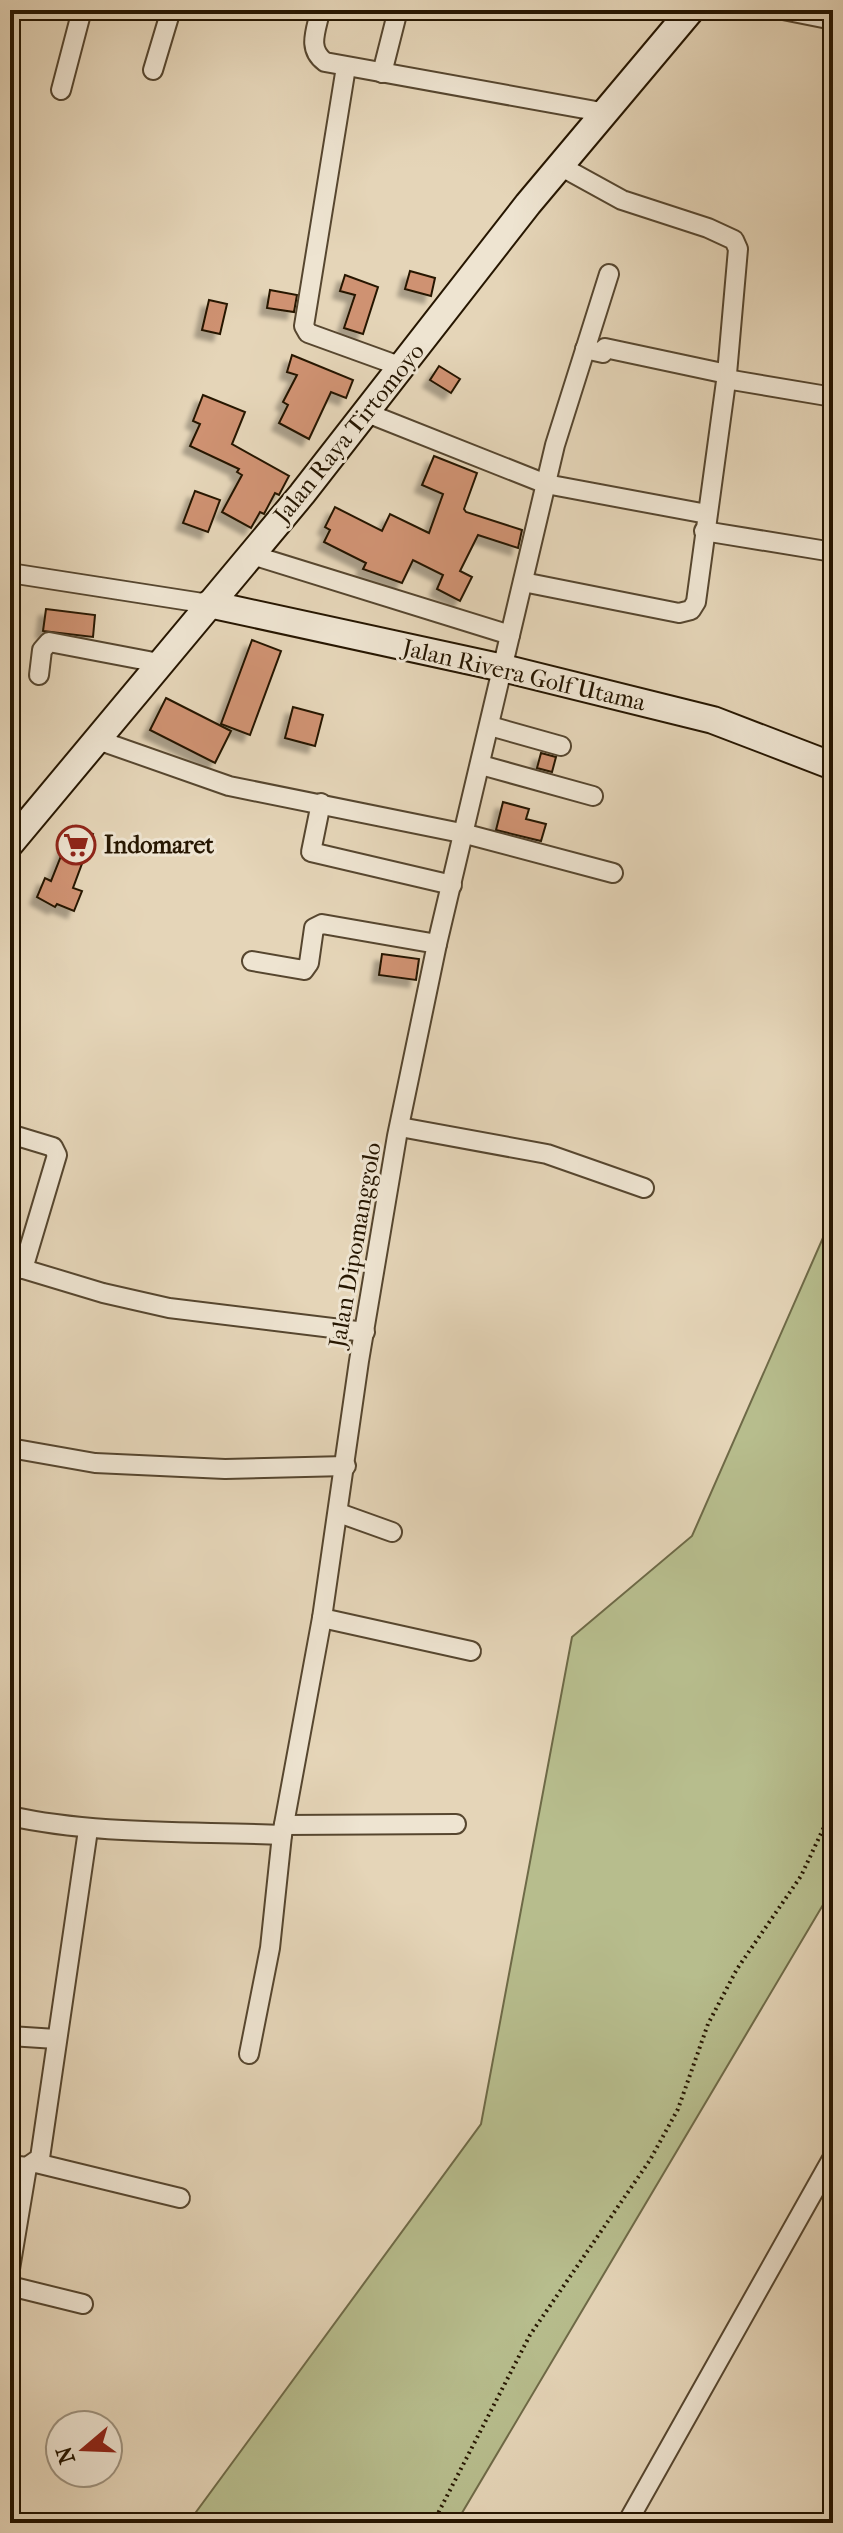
<svg xmlns="http://www.w3.org/2000/svg" width="843" height="2533" font-family="'IM FELL French Canon',serif">
<style>
.green{fill:#b7bd8d;stroke:#6e6a47;stroke-width:2}
.building{fill:#cf9272;stroke:#261601;stroke-width:2;filter:url(#shadow)}
.lines{fill:none;stroke-linecap:round;stroke-linejoin:round}
.street-casing{stroke:#56462f;stroke-width:22}
.secondary-casing{stroke:#261601;stroke-width:30}
.path{stroke:#261601;stroke-width:4;stroke-dasharray:2 4;stroke-linecap:butt}
.street{stroke:#eee4d1;stroke-width:18}
.secondary{stroke:#eee4d1;stroke-width:26}
.labels{text-anchor:middle;dominant-baseline:central;stroke-width:6;stroke-linejoin:round;paint-order:stroke}
.street-label{font-size:24px;fill:#261601;stroke:#eee4d1}
.poi-label{font-size:24px;font-weight:bold;fill:#261601;stroke:#eee4d1;text-anchor:start}
</style>
<defs>
<filter id="shadow"><feDropShadow dx="-7" dy="7" stdDeviation="2" flood-color="#0004"/></filter>
</defs>
<rect width="100%" height="100%" fill="#e5d5b8"/>
<filter id="stains"><feTurbulence type="fractalNoise" baseFrequency=".0025" numOctaves="4"/><feColorMatrix values="0 0 0 0 .2 0 0 0 0 .09 0 0 0 0 .02 0 0 0 .5 -.17"/></filter>
<radialGradient id="worn" r=".72"><stop offset=".6" stop-color="#630" stop-opacity="0"/><stop offset="1" stop-color="#630" stop-opacity=".3"/></radialGradient>
<polygon class="green" points="833,1215 833,1888 456,2523 188,2523 481,2124 572,1637 692,1536"/>
<g class="building">
<polygon points="410,271 435,278 431,296 405,289"/>
<polygon points="345,275 378,287 363,334 344,328 355,295 340,291"/>
<polygon points="270,290 297,295 294,312 267,308"/>
<polygon points="209,300 227,304 220,334 202,330"/>
<polygon points="292,355 353,380 346,398 331,392 309,439 279,423 288,405 283,402 297,375 287,372"/>
<polygon points="439,366 460,379 451,393 430,380"/>
<polygon points="203,395 245,412 232,444 289,476 279,495 275,493 264,514 260,512 251,528 222,512 242,475 237,472 239,469 190,446 200,424 193,421"/>
<polygon points="434,456 477,473 464,509 466,512 522,530 518,548 478,535 460,571 472,577 460,601 437,589 443,575 413,560 402,583 363,569 366,563 324,542 330,530 325,527 335,507 382,531 390,514 429,533 443,494 422,485"/>
<polygon points="195,491 220,500 208,532 183,523"/>
<polygon points="46,609 95,615 93,637 43,631"/>
<polygon points="252,640 281,651 250,735 221,724"/>
<polygon points="166,698 231,731 215,763 150,730"/>
<polygon points="293,707 323,715 315,746 285,738"/>
<polygon points="541,753 556,757 552,772 537,768"/>
<polygon points="503,802 529,809 526,819 546,824 541,841 496,830"/>
<polygon points="73,826 93,834 73,888 82,891 74,911 57,904 55,907 37,897 45,878 51,881"/>
<polygon points="382,954 419,959 416,980 379,975"/>
</g>
<g class="lines">
<defs>
<g id="street">
<polyline points="783,10 833,20"/>
<path d="M320,12C316,31 307,49 325,62L607,113"/>
<polyline points="346,67 304,326 308,333 402,367"/>
<polyline points="153,70 171,10"/>
<polyline points="382,73 398,10"/>
<polyline points="61,90 82,10"/>
<polyline points="585,349 603,353 605,348 727,374"/>
<polyline points="726,379 833,397"/>
<polyline points="367,413 546,484 707,514"/>
<polyline points="704,531 833,552"/>
<polyline points="249,554 510,635"/>
<polyline points="10,573 209,604"/>
<polyline points="523,582 679,613 691,610 696,602 727,374 738,249 734,240 708,228 622,200 562,167"/>
<polyline points="39,675 42,650 49,642 159,663"/>
<polyline points="490,726 561,746"/>
<polyline points="95,739 229,786 466,834 613,873"/>
<polyline points="481,765 593,796"/>
<polyline points="321,803 311,852 452,885"/>
<polyline points="252,961 304,970 309,963 314,928 322,924 437,944"/>
<polyline points="400,1127 547,1154 644,1188"/>
<polyline points="10,1134 53,1147 57,1155 23,1269"/>
<polyline points="10,1265 103,1293 169,1308 365,1332"/>
<polyline points="10,1448 95,1463 225,1469 346,1466"/>
<polyline points="339,1513 392,1532"/>
<polyline points="322,1618 471,1651"/>
<path d="M10,1816C95,1835 193,1831 282,1835"/>
<polyline points="284,1825 456,1824"/>
<polyline points="10,2036 56,2039"/>
<polyline points="249,2054 270,1948 282,1835 322,1618 359,1361 397,1136 437,944 555,445 609,274"/>
<polyline points="36,2163 180,2198"/>
<polyline points="10,2165 27,2167 40,2158 88,1830"/>
<polyline points="10,2269 27,2167"/>
<polyline points="10,2286 83,2304"/>
<polyline points="627,2523 833,2157"/>
</g>
<g id="secondary">
<polyline points="209,604 503,668 713,720 833,766"/>
<polyline points="10,844 302,494 528,204 691,10"/>
</g>
</defs>
<use href="#street" class="street-casing"/>
<use href="#secondary" class="secondary-casing"/>
<polyline class="path" points="433,2523 530,2335 650,2160 678,2109 708,2024 737,1969 801,1876 833,1808"/>
<use href="#street" class="street"/>
<use href="#secondary" class="secondary"/>
</g>
<defs>
<symbol id="supermarket-ring" viewBox="-11 -11 22 22"><circle r="9.5" fill="#eee4d1" stroke="#8f2418" stroke-width="1.5"/><path d="M-6-5.5h2.5l.6 2H6L4.5 2H-2.5L-4.4-4H-6ZM-1.5 3.2a1.3 1.3 0 1 0 .1 0ZM3 3.2a1.3 1.3 0 1 0 .1 0Z" fill="#8f2418"/></symbol>
</defs>
<g fill-rule="evenodd">
<use href="#supermarket-ring" x="54" y="823" width="44" height="44"/>
</g>
<g class="labels">
<g class="street-label">
<text transform="translate(349 433) rotate(-51)">Jalan Raya Tirtomoyo</text>
<text transform="translate(524 675) rotate(13)">Jalan Rivera Golf Utama</text>
<text transform="translate(355 1245) rotate(-80)">Jalan Dipomanggolo</text>
</g>
<g class="poi-label">
<text x="104" y="845">Indomaret</text>
</g>
</g>
<rect width="843" height="2533" fill="none" stroke="#e5d5b8" stroke-width="40"/>
<rect x="12" y="12" width="819" height="2509" fill="none" stroke="#261601" stroke-width="4"/>
<rect x="20" y="20" width="803" height="2493" fill="none" stroke="#261601" stroke-width="2"/>
<g transform="translate(84 2449) rotate(251)"><circle r="38" fill="#eee4d1" stroke="#9e927e" stroke-width="2"/>
<path d="M0-6L14 30L0 20L-14 30Z" fill="#8f2418"/>
<text y="-12" font-size="22" font-weight="bold" text-anchor="middle" fill="#261601">N</text>
</g>
<rect width="100%" height="100%" filter="url(#stains)"/>
<rect width="100%" height="100%" fill="url(#worn)"/>
</svg>
